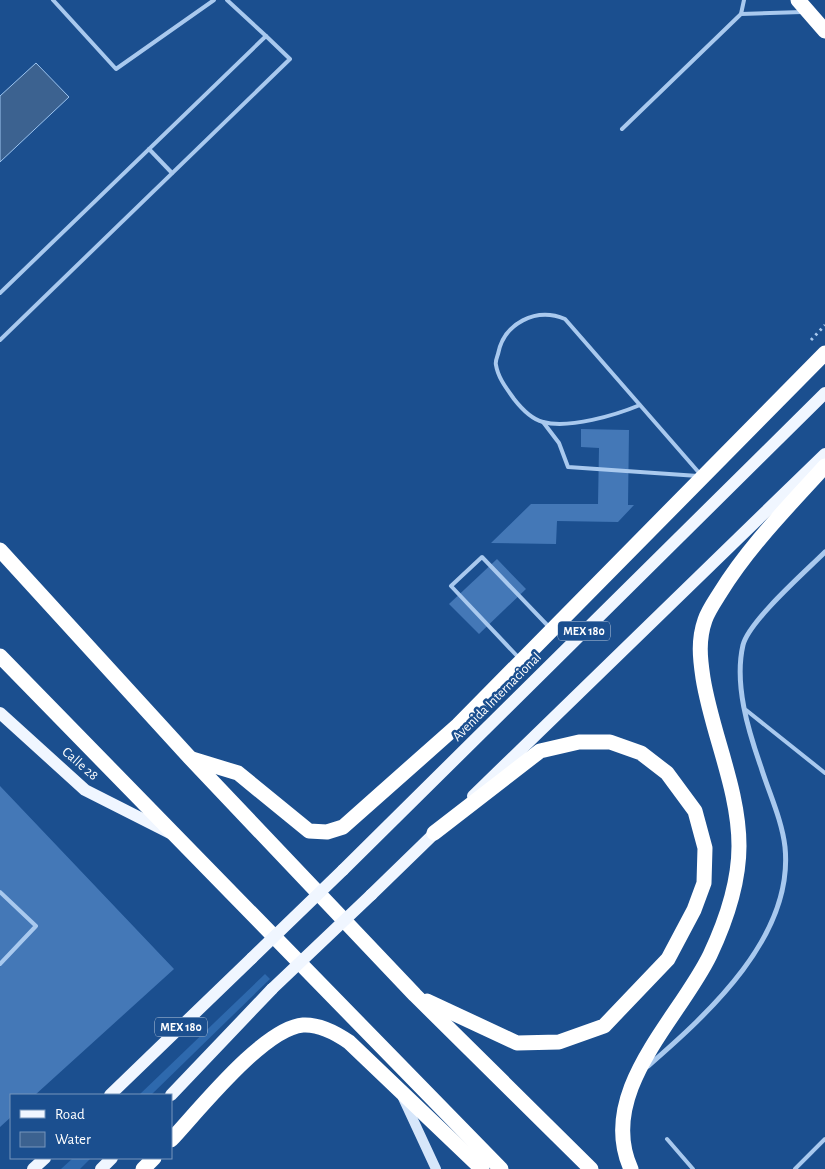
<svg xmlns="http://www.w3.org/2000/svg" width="825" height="1169" font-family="'Alegreya Sans',sans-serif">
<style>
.green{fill:#2e69ad}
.water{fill:#3c6290;stroke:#9cc4f0}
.building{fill:#4478b7}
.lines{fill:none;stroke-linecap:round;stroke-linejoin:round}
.path{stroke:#a9c9ee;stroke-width:3;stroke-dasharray:2.5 4;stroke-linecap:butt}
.lane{stroke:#a9c9ee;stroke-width:4}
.street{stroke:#a9c9ee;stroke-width:5}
.secondary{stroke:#d6e6fa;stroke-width:10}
.primary{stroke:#f0f6ff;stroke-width:12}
.highway{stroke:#fff;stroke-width:15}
.primary-bridge{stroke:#f0f6ff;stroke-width:12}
.labels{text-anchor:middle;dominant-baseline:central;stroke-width:5;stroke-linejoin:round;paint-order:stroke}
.shield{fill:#1b4f8f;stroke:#bbcadd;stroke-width:1}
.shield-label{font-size:12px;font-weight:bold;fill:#fff}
.street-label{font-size:14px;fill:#fff;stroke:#1b4f8f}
</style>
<rect width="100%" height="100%" fill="#1b4f8f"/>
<g class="green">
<polygon points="265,974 270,979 151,1095 139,1095"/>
<polygon points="73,1158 91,1158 80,1169 61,1169"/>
</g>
<polygon class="water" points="36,63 69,97 0,162 0,96"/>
<g class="building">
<polygon points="581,429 629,430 628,505 634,505 618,522 557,521 556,544 491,543 531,504 598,504 599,448 581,447"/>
<polygon points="497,559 526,589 479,634 449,604"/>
<polygon points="0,786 174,969 35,1095 11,1095 11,1117 0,1127"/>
</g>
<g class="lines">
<polyline class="path" points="811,340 825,325"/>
<g class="lane">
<polyline points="53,0 116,69 214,0"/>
<polyline points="227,0 266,36"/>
<polyline points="741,14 802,12"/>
<polyline points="622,129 741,14 744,0"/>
<polyline points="149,149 172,173"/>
<polyline points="0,293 266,36 290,59 0,340"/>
<path d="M640,405C616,415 569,429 543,422C531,419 521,408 514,399C507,389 498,378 496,365C495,362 497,357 498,354C504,323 536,307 565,319L701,475"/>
<polyline points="543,422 559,443 568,467 698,476"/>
<polyline points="519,658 451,586 482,557 550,628"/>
<polyline points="746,710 825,773"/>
<polyline points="0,892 36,926 0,964"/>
<polyline points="667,1139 693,1169"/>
<polyline points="795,1169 825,1139"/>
</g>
<path class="street" d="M648,1066C709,1013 794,936 785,847C782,820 769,793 761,767C748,730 734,684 743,645C749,621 806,571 825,552"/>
<polyline class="secondary" points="403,1098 436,1169"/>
<g class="primary">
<polyline points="0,713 85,790 170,833"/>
<polyline points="473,796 825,454"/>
<polyline points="343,870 825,393"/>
<polyline points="371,895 441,827"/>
<polyline points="110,1095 252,958"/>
<polyline points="171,1095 272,989"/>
<polyline points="33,1169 45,1158"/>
<polyline points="101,1169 112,1158"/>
</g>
<g class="highway">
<polyline points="798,0 825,31"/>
<polyline points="0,550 191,759 415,995 591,1169"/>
<polyline points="0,656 501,1169"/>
<polyline points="192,759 238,773 309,831 327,832 343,827 458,725 825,353"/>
<polyline points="427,1001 517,1043 559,1042 604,1026 668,959 694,910 704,883 705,848 695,811 667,773 641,753 610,742 579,742 540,751 434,833"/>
<path d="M171,1140C199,1110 264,1028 303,1025C320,1024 336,1033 349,1042L482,1169"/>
<polyline points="143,1169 154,1158"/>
<path d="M631,1169C596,1092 679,1019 710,955C726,921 739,884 739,846C739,789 712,734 703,678C700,658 698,640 705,620C708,611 715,601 720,593C749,546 788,507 825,466"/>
</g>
<g class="primary-bridge">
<polyline points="252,958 343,870"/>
<polyline points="272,989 371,895"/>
</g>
</g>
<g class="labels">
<g class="shield">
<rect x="558" y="621.5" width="52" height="19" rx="4"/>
<rect x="155" y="1017.5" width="52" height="19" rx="4"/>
</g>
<g class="shield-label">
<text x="584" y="631">MEX 180</text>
<text x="181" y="1027">MEX 180</text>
</g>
<g class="street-label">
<text transform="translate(497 697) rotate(-45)">Avenida Internacional</text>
<text transform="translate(80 764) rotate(41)">Calle 28</text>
</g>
</g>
<rect x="10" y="1094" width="162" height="65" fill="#1b4f8f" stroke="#7695bc"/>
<rect x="20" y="1110" width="25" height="8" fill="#f0f6ff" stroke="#7695bc"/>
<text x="55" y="1119" font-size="15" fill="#ffffff">Road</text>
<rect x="20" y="1132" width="25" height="15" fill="#3c6290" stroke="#7695bc"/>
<text x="55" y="1144" font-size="15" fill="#ffffff">Water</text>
</svg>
